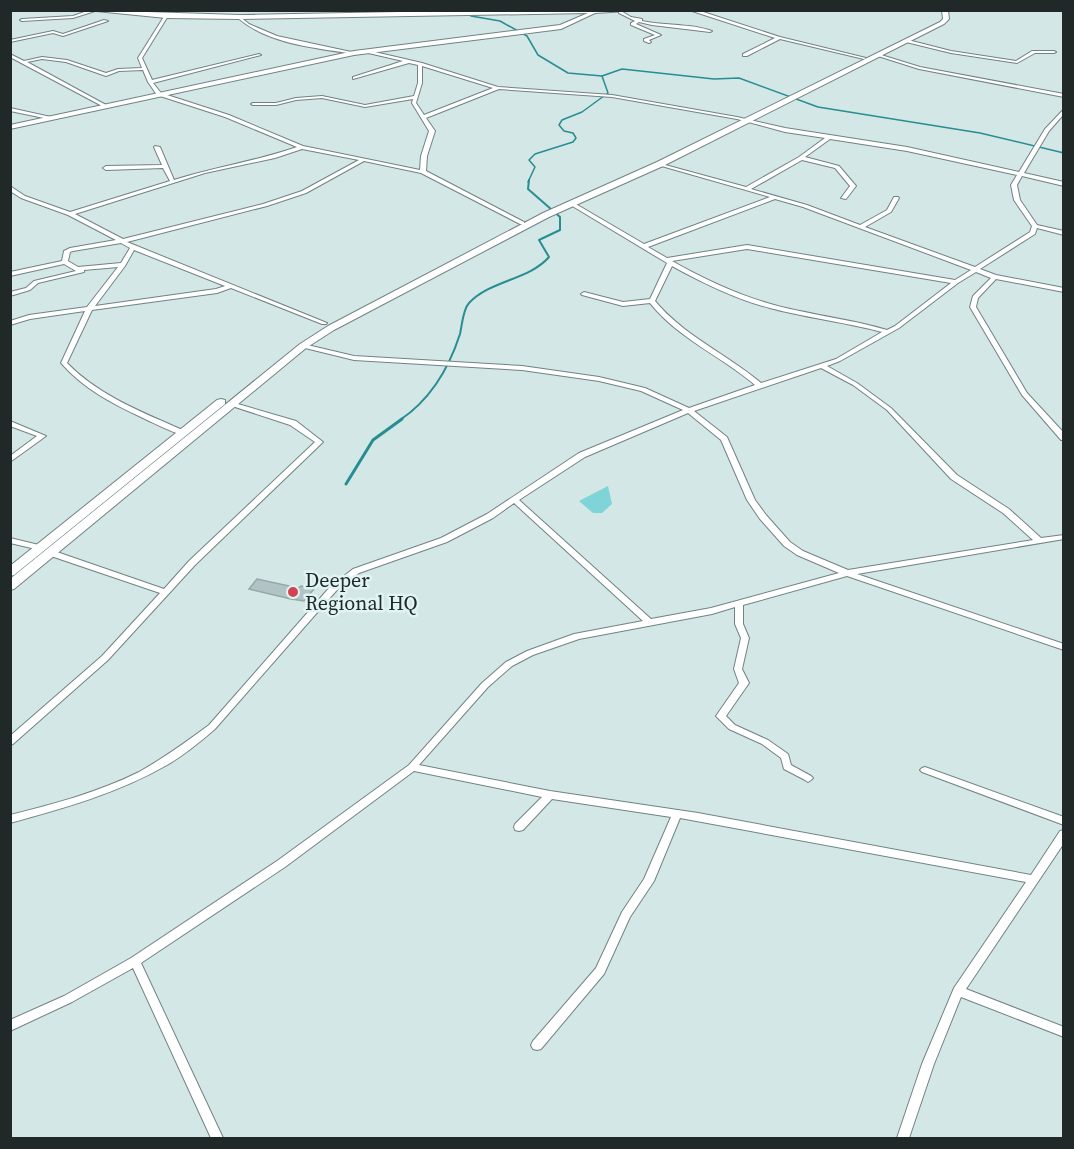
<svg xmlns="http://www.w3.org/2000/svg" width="1074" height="1149" font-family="'Source Serif 4',serif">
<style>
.green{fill:#7fd4d8}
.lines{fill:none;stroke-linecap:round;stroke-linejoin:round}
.stream-far2{stroke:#278d91;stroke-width:1.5}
.stream-far1{stroke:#278d91;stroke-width:2}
.stream{stroke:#278d91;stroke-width:3}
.building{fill:#b1c3c4;stroke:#96a8a8;stroke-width:1.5}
.street-casing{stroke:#718283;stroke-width:2}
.secondary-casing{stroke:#718283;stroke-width:2}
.street{fill:#fff;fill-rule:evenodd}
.secondary{fill:#fff;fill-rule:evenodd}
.poi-dot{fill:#d24250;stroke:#e1f4f5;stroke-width:2}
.labels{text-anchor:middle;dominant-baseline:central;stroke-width:5;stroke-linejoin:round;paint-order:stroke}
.poi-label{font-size:20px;fill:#212828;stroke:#e1f4f5;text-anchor:start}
</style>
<rect width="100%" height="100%" fill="#d4e7e7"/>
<polygon class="green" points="608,486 612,504 602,513 593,513 579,501"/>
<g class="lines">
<g class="stream-far2">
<polyline points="466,10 471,16 500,21 527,36 538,55 568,73 602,76 622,69 714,79 739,78 818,107 980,133 1064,153"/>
<polyline points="528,182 535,167 529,160 535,154 573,142 576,138 573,133 564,131 559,125 562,120 582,112 608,93 602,76"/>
</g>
<path class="stream-far1" d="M400,420C430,400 449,368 460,334C462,325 463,309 469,303C491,280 529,280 549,257L539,240L560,230V217L528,189L529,180"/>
<polyline class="stream" points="346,484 373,440 402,419"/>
</g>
<polygon class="building" points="257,579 298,588 301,586 314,589 304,601 291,599 249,589"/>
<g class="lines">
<defs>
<g id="street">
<polygon points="90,10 95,11 73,18 22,21 20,20 22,19 73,16"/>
<polygon points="689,10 697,10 780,37 866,58 864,59 780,39 747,56 743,56 743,54 775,38"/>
<path d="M619,11H621L631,17L642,19V21C664,26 691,23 712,31L710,32L652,25L639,22L636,24L661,35L649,40L651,42L649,43L644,41V39L655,35L631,25V23L635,21L619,13Z"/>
<path d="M165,15L168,16L142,58L152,80L259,54L261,55L153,83L161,93L229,115L303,146L420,170L421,156L429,131L412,103L413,99L365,107L322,98L296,100L276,105H253L251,104L253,103H276L296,98L322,96L365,105L414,96L418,83V65L409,63L353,79V77L403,61L364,52V50H366L422,63L498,87L612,95L737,117L785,128L907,147L1019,172L1045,129L1064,109V114L1049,131L1024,173L1064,182V186L1022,176L1017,185L1020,200L1037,225L1064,231V235L1037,228L1035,234L980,269L996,275L1064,288V292L996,279L978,298L976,307L1027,393L1064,433V440H1061L1022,395L970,307L973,296L991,278L976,272L958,283L899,328L840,361L827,366L857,383L891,408L957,475L1009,509L1041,538L1064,535V539L857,574L1064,644V650L847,576L743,605V624L749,638L742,669L749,683L726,716L735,725L768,740L788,754L791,765L811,776L813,778L811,780L808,782L805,780L784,769L781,758L762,744L729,729L716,716L739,683L734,669L741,638L735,624V607L712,614L579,639L533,655L512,666L488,687L419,765L550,791L698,813L1031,875L1060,831L1064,830V843L966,989L1064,1027V1037L961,997L934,1064L909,1138H897L922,1064L954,988L1026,882L680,818L654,881L630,917L604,974L541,1049L537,1050L533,1049L531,1045L533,1041L596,968L622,912L644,879L671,817L552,799L523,830L519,831L515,830L514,827L515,824L542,797L414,771L285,867L141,963L223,1138H211L133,968L72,1002L10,1031V1020L64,996L131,958L277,861L409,765L482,683L506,662L527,651L574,634L643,621L514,503L493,518L447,542L359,573L336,591L215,729C200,742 184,755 167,765C118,793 65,808 10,823V815C54,804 99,792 139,772C164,758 186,742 209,725L330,587L353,569L441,538L487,514L579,453L683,410L641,391L599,381L522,370L354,360L301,347V345L303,344L354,356L522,366L599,377L645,388L689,408L755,385C720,355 680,340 650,303L623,306L582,295L581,294L584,292L623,302L650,299L667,263L569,204L574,203L644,244L770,197L658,165V163L746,187L799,157L825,138L785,132L737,119L612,97L499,89L426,118L435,131L427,156L426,171L524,222V224H520L421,173L364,161L306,193L267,206L127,242L327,323L326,324H322L231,288L217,293L92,310L67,363C99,396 144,413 185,431L186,433L182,435C169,431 156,424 143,418C113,404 84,389 62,364L61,363L85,311L30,319L10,325V321L29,315L87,307L118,267L84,270V272L38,283L30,290L10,296V292L26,288L34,281L76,271L64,264L10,276V272L62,261L64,251L70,248L116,240L68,215L21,198L10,191V186L25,196L70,212L170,181L163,168L106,170L103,168L106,166L162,165L154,147L155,146L160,147L174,180C215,167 257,161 297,147L225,117L157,95L148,82L143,70L119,71L106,76L66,62L42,59L27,62L106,105V107H104L10,57V54L24,61L42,57L67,60L106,73L118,69L142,68L138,58ZM422,66L493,88L424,115L416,103L422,83ZM830,139L907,151L1017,175L1011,185L1014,200L1032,226L1030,232L975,267L865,227L891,212L899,198L898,197H894L887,210L860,225L807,205L751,189L802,160L835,168L850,186L841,198L846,199L856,186L839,166L805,157ZM302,149L359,160L302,191L263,204L123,239L75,214L205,173L275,158ZM775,199L803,207L971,270L955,280L747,245L667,258L648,247ZM121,243L130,248L121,263L78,267L68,261L70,252L73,251ZM747,249L951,283L895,326L887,330C850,319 811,315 774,305C738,295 704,279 672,261ZM134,250L225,286L216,289L95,306L125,266ZM672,266C703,283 735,299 770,308C807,318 845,322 882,332L836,359L761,383C727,354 684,336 655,301ZM821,368L853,385L887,410L951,479L1003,513L1033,540L848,570L803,551L790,542L766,515L755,500L727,437L694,411ZM688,413L721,440L747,500L760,519L784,546L797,555L839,573L711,608L651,619L519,500L585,457Z"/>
<path d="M239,16L249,24L277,36L356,53L354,54C315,48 268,44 238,18Z"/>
<polygon points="104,20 108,21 63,36 53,33 10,42 10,40 53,31 63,34"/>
<polygon points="908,40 951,51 1016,61 1032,51 1054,51 1056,52 1054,53 1035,53 1017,63 951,53 906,42 906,40"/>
<polygon points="878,54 920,67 1064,94 1064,97 919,69 878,56"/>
<polygon points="10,108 51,117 51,118 49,119 10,111"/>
<polygon points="231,402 296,421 323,442 195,565 108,660 13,744 10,745 10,736 102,656 160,593 48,555 47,553 48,551 54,551 164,589 189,561 315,442 290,425 229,405 229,403"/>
<polygon points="10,421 46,436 10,462 10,456 37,436 10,426"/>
<polygon points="10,538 43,546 44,548 40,550 10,543"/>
<polygon points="925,767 1064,817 1064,825 922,772 920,770 922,768"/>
</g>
<g id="secondary">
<polygon points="86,10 239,15 507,10 643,10 595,13 561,29 354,55 10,129 10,125 354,51 560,25 588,13 239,19 166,18"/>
<polygon points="942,10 948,10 949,19 944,24 663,166 549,217 334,330 306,348 14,589 10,590 10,579 300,344 328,326 543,213 657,162 940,22 943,19"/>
<polygon points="221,399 225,400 225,404 14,575 10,576 10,566 217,400"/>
</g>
</defs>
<use href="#street" class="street-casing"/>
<use href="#secondary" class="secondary-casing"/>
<use href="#street" class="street"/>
<use href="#secondary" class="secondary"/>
</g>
<circle class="poi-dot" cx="293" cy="592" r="6"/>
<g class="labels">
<g class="poi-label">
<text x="305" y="580">Deeper<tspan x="305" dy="23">Regional HQ</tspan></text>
</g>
</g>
<rect width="1074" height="1149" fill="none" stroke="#212828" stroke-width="24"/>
</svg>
